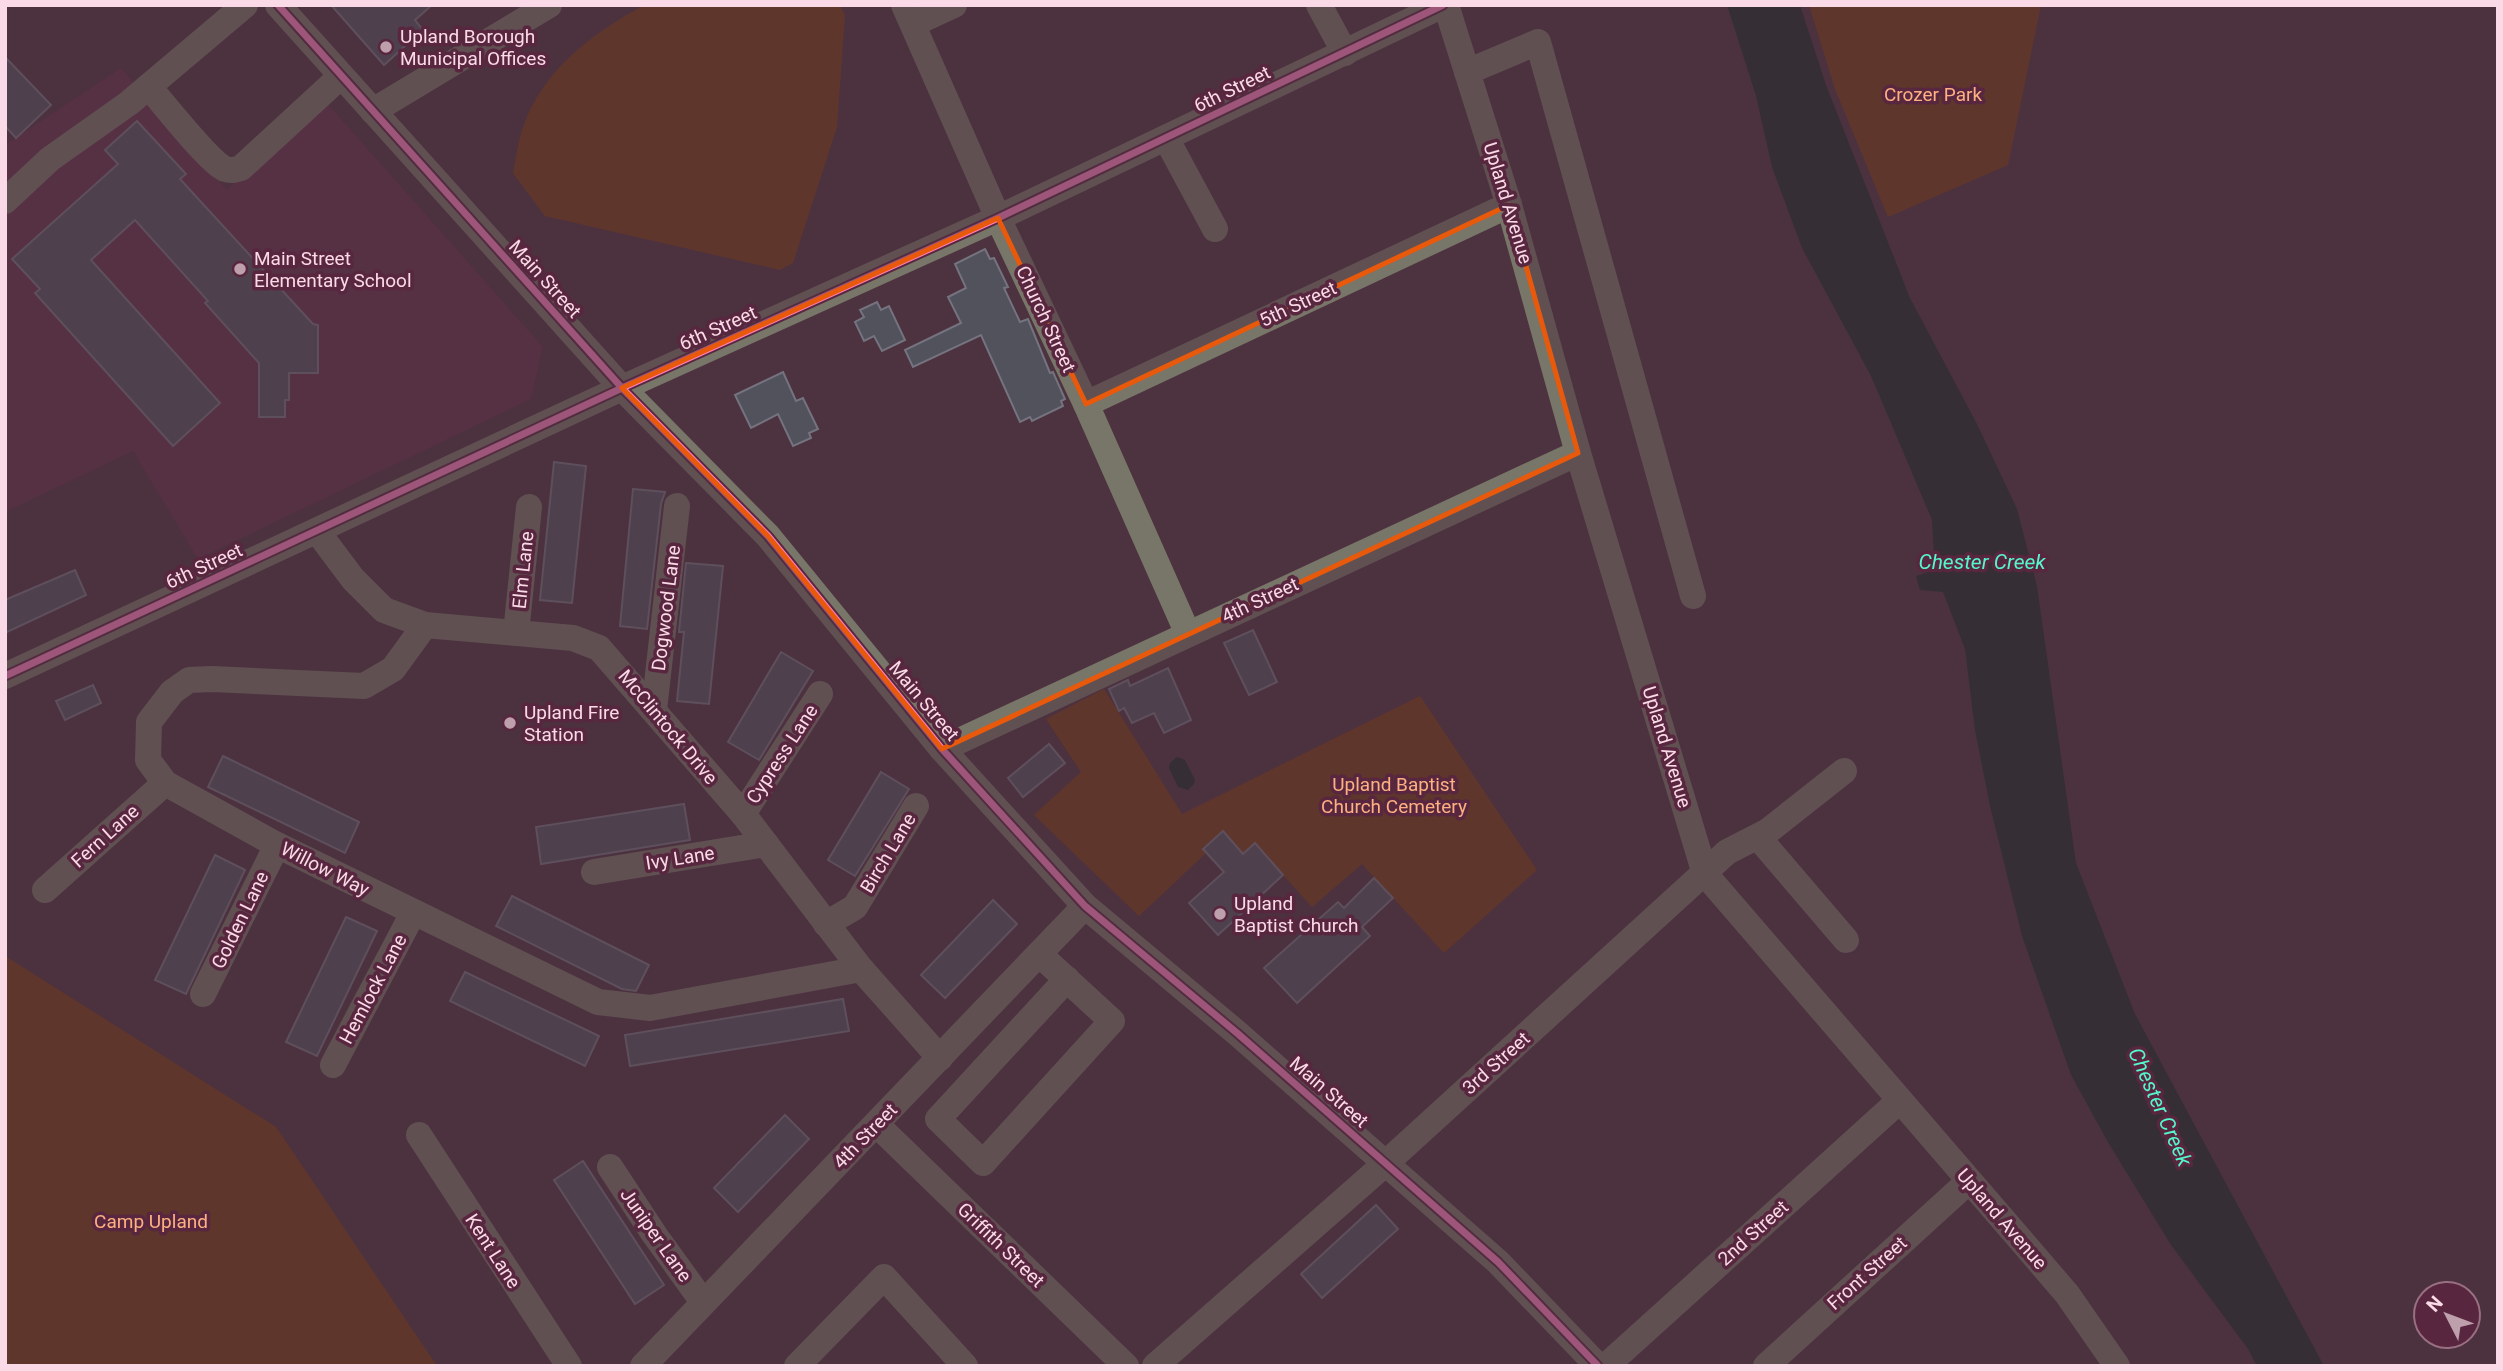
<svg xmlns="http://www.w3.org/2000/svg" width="2503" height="1371" font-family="Roboto,sans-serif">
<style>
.built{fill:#632f48}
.green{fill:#773c15}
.water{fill:#192b26}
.building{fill:#52525d;stroke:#74737f;stroke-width:2}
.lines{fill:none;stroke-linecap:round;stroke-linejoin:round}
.minor{stroke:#787569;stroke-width:26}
.cycleway-casing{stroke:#58273f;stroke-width:11}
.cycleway{stroke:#ff80c0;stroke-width:7}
.marked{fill:none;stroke:#e8590c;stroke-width:5;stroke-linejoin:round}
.poi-dot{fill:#be9fac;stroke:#58273f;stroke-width:2.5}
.labels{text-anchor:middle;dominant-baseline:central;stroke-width:7;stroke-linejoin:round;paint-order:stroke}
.poi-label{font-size:19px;fill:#fbdae7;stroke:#58273f;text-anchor:start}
.street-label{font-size:19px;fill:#fbdae7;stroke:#58273f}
.park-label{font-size:19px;fill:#fdb081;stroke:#58273f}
.water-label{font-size:21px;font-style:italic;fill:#55f6cc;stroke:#58273f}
</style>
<rect width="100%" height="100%" fill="#4d323f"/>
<polygon class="built" points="121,68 227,190 326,102 543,347 531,399 198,559 133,451 5,512 5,145"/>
<g class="green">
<path d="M645,5H840L845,15L837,127L793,263L780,270L545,216L513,173C516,158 518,141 524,125C543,70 595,31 645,5Z"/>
<polygon points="1809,5 2041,5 2008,165 1888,217 1835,89"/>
<polygon points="1104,689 1182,814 1420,696 1537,870 1444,953 1362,864 1312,907 1255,844 1243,854 1223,831 1202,848 1206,853 1139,916 1034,815 1081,772 1046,719"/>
<polygon points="5,956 276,1127 437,1366 5,1366"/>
</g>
<g class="water">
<polygon points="1727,5 1800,5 1826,85 1910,298 1977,424 2017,509 2037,586 2076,863 2135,1014 2324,1366 2257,1366 2248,1349 2171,1245 2109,1144 2071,1075 2022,936 1990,806 1975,730 1965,649 1943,592 1920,590 1916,576 1932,571 1934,556 1932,520 1871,376 1802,248 1772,167 1756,96"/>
<polygon points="1177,757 1185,760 1195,780 1194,784 1188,790 1178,787 1169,768 1170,763"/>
</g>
<g class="building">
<polygon points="331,5 432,5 415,20 423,30 384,65"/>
<polygon points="5,57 51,105 16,138 5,126"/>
<polygon points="137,121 186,174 180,179 313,324 318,325 318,373 289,373 289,400 285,400 285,417 259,417 259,363 205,303 208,301 135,220 91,260 220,403 173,446 35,293 40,289 12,259 118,164 105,150"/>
<polygon points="985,249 990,259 994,258 1008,287 1004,288 1020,322 1028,319 1050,373 1053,372 1065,399 1061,401 1063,406 1032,421 1030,417 1020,422 981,335 913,367 905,350 961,323 948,297 966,288 955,264"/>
<polygon points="877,302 881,310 889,306 905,340 882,351 874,336 864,341 855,322 864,317 860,310"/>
<polygon points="783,372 796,401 803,398 818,429 809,433 811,438 793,446 778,414 751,428 735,395"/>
<polygon points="554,462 586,466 572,603 540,600"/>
<polygon points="633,489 665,492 661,504 647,629 620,626"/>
<polygon points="686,563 723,566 709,704 677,701 684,632 679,632"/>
<polygon points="75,570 86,595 5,633 5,600"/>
<polygon points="1253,630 1277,682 1249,695 1224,643"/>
<polygon points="781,652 813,671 759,760 728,742"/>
<polygon points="1168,668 1191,720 1164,733 1154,713 1132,723 1124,708 1119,711 1109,689 1128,680 1130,686"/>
<polygon points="93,685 101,703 65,720 56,701"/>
<polygon points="1049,744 1065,763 1023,797 1008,778"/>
<polygon points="223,756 359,822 345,853 208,787"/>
<polygon points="881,772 909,789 855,876 828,860"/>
<polygon points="684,804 690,840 541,864 536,827"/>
<polygon points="1223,831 1243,854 1255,843 1283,875 1218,935 1189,903 1224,872 1203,849"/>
<polygon points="215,855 245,870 186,994 155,980"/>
<polygon points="1374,878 1393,898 1362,927 1370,936 1297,1003 1264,968 1338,902 1344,908"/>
<polygon points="512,896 649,965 636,991 622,989 496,926"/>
<polygon points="993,900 1017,924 945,998 921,975"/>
<polygon points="346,917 377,931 317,1056 286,1042"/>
<polygon points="465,972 599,1036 585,1066 450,1001"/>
<polygon points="843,999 849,1031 630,1066 625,1035"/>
<polygon points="785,1115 809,1139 738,1212 714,1188"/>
<polygon points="583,1161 664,1285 635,1304 554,1180"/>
<polygon points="1376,1205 1398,1229 1322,1298 1301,1274"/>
</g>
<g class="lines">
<g class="minor">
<polyline points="278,5 622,388 768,536 942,749 1085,906 1237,1033 1498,1262 1598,1366"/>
<polyline points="904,5 998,218 1086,404 1188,634"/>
<polyline points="1319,5 1345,53"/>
<polyline points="1446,5 1509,205 1578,453 1705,874 2031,1252 2067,1294 2117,1366"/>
<polyline points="913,24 954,5"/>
<polyline points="1467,72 1538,42 1693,596"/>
<path d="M149,87C163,103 209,162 225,169C231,171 235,170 241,168L341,76"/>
<polyline points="373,111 549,5"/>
<polyline points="1166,138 1215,229"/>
<polyline points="5,201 50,159 129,103 245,5"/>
<polyline points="1086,404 1509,205"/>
<polyline points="317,531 353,579 384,610 425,625 573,638 599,648 743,814 861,969 940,1058"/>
<polyline points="425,625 393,669 364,686 212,679 189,680 172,692 149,722 148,760 165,783 277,845 598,1002 650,1008 861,969"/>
<polyline points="516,633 529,507"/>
<polyline points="5,676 622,388 998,218 1443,5"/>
<polyline points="654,710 677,506"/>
<polyline points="942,749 1578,453"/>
<polyline points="743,814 820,694"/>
<polyline points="1758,837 1846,940"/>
<polyline points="594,872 766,844"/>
<polyline points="45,890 165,783"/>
<polyline points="826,924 855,907 916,806"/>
<polyline points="1039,954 1112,1021 983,1163 938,1119 1067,979"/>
<polyline points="203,994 277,845"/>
<polyline points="333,1065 413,913"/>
<polyline points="876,1124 1126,1366"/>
<polyline points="419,1135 569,1366"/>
<polyline points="610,1167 654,1234 703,1302"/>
<polyline points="643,1366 1085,906"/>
<polyline points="797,1366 884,1277 965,1366"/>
<polyline points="1155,1366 1386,1163 1727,852 1768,831 1844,771"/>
<polyline points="1606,1366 1899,1101"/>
<polyline points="1766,1366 1969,1181"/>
</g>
<defs>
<g id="cycleway">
<polyline points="278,5 622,388 768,536 942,749 1085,906 1237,1033 1498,1262 1598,1366"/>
<polyline points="5,676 622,388 998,218 1443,5"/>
</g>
</defs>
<use href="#cycleway" class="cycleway-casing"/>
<use href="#cycleway" class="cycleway"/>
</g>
<path d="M0 0H2503V1371H0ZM1509,205L1578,453L942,749L768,536L622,388L998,218L1086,404Z" fill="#4d323f" fill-opacity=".55" fill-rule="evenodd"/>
<path class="marked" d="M1509,205L1578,453L942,749L768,536L622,388L998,218L1086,404Z"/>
<g class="poi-dot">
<circle cx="386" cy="47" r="7"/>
<circle cx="240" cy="269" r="7"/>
<circle cx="510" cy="723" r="7"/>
<circle cx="1220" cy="914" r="7"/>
</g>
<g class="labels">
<g class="poi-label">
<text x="400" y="36">Upland Borough<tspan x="400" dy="22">Municipal Offices</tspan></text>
<text x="254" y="258">Main Street<tspan x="254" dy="22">Elementary School</tspan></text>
<text x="524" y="712">Upland Fire<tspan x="524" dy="22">Station</tspan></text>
<text x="1234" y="903">Upland<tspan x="1234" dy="22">Baptist Church</tspan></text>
</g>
<g class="street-label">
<text transform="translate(1232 89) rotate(-26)">6th Street</text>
<text transform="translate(1508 203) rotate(73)">Upland Avenue</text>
<text transform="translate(545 279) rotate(48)">Main Street</text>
<text transform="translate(1298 304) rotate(-25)">5th Street</text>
<text transform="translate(1046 319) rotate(65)">Church Street</text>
<text transform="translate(718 328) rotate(-24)">6th Street</text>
<text transform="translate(204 566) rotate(-25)">6th Street</text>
<text transform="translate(523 570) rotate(-84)">Elm Lane</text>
<text transform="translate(1260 600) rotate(-25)">4th Street</text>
<text transform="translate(666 608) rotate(-83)">Dogwood Lane</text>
<text transform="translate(924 701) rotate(50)">Main Street</text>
<text transform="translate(668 727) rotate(50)">McClintock Drive</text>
<text transform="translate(1667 747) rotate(73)">Upland Avenue</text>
<text transform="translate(782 754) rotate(-57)">Cypress Lane</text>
<text transform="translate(105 836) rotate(-42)">Fern Lane</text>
<text transform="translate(888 853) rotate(-59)">Birch Lane</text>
<text transform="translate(680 858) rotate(-9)">Ivy Lane</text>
<text transform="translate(325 869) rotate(27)">Willow Way</text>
<text transform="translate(240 920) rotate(-64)">Golden Lane</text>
<text transform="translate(373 989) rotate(-62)">Hemlock Lane</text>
<text transform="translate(1496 1063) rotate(-42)">3rd Street</text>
<text transform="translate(1329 1092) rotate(41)">Main Street</text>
<text transform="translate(865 1136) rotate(-46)">4th Street</text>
<text transform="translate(2002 1219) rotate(49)">Upland Avenue</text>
<text transform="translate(1753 1233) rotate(-42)">2nd Street</text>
<text transform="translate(656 1235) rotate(55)">Juniper Lane</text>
<text transform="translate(1001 1245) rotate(44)">Griffith Street</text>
<text transform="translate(493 1251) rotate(57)">Kent Lane</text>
<text transform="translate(1867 1273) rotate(-42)">Front Street</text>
</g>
<g class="park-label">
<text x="1933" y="94">Crozer Park</text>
<text x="1394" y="784">Upland Baptist<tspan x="1394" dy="22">Church Cemetery</tspan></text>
<text x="151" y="1221">Camp Upland</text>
</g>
<g class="water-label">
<text x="1982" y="562">Chester Creek</text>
<text transform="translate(2160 1107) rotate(66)">Chester Creek</text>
</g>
</g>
<rect width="2503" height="1371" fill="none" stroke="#fbdae7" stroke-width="14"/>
<g transform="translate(2447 1315) rotate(312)"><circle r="33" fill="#58273f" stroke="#996f82" stroke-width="2"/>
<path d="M0-5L12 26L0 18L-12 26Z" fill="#be9fac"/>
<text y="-10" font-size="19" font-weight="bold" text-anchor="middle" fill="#fbdae7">N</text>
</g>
</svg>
